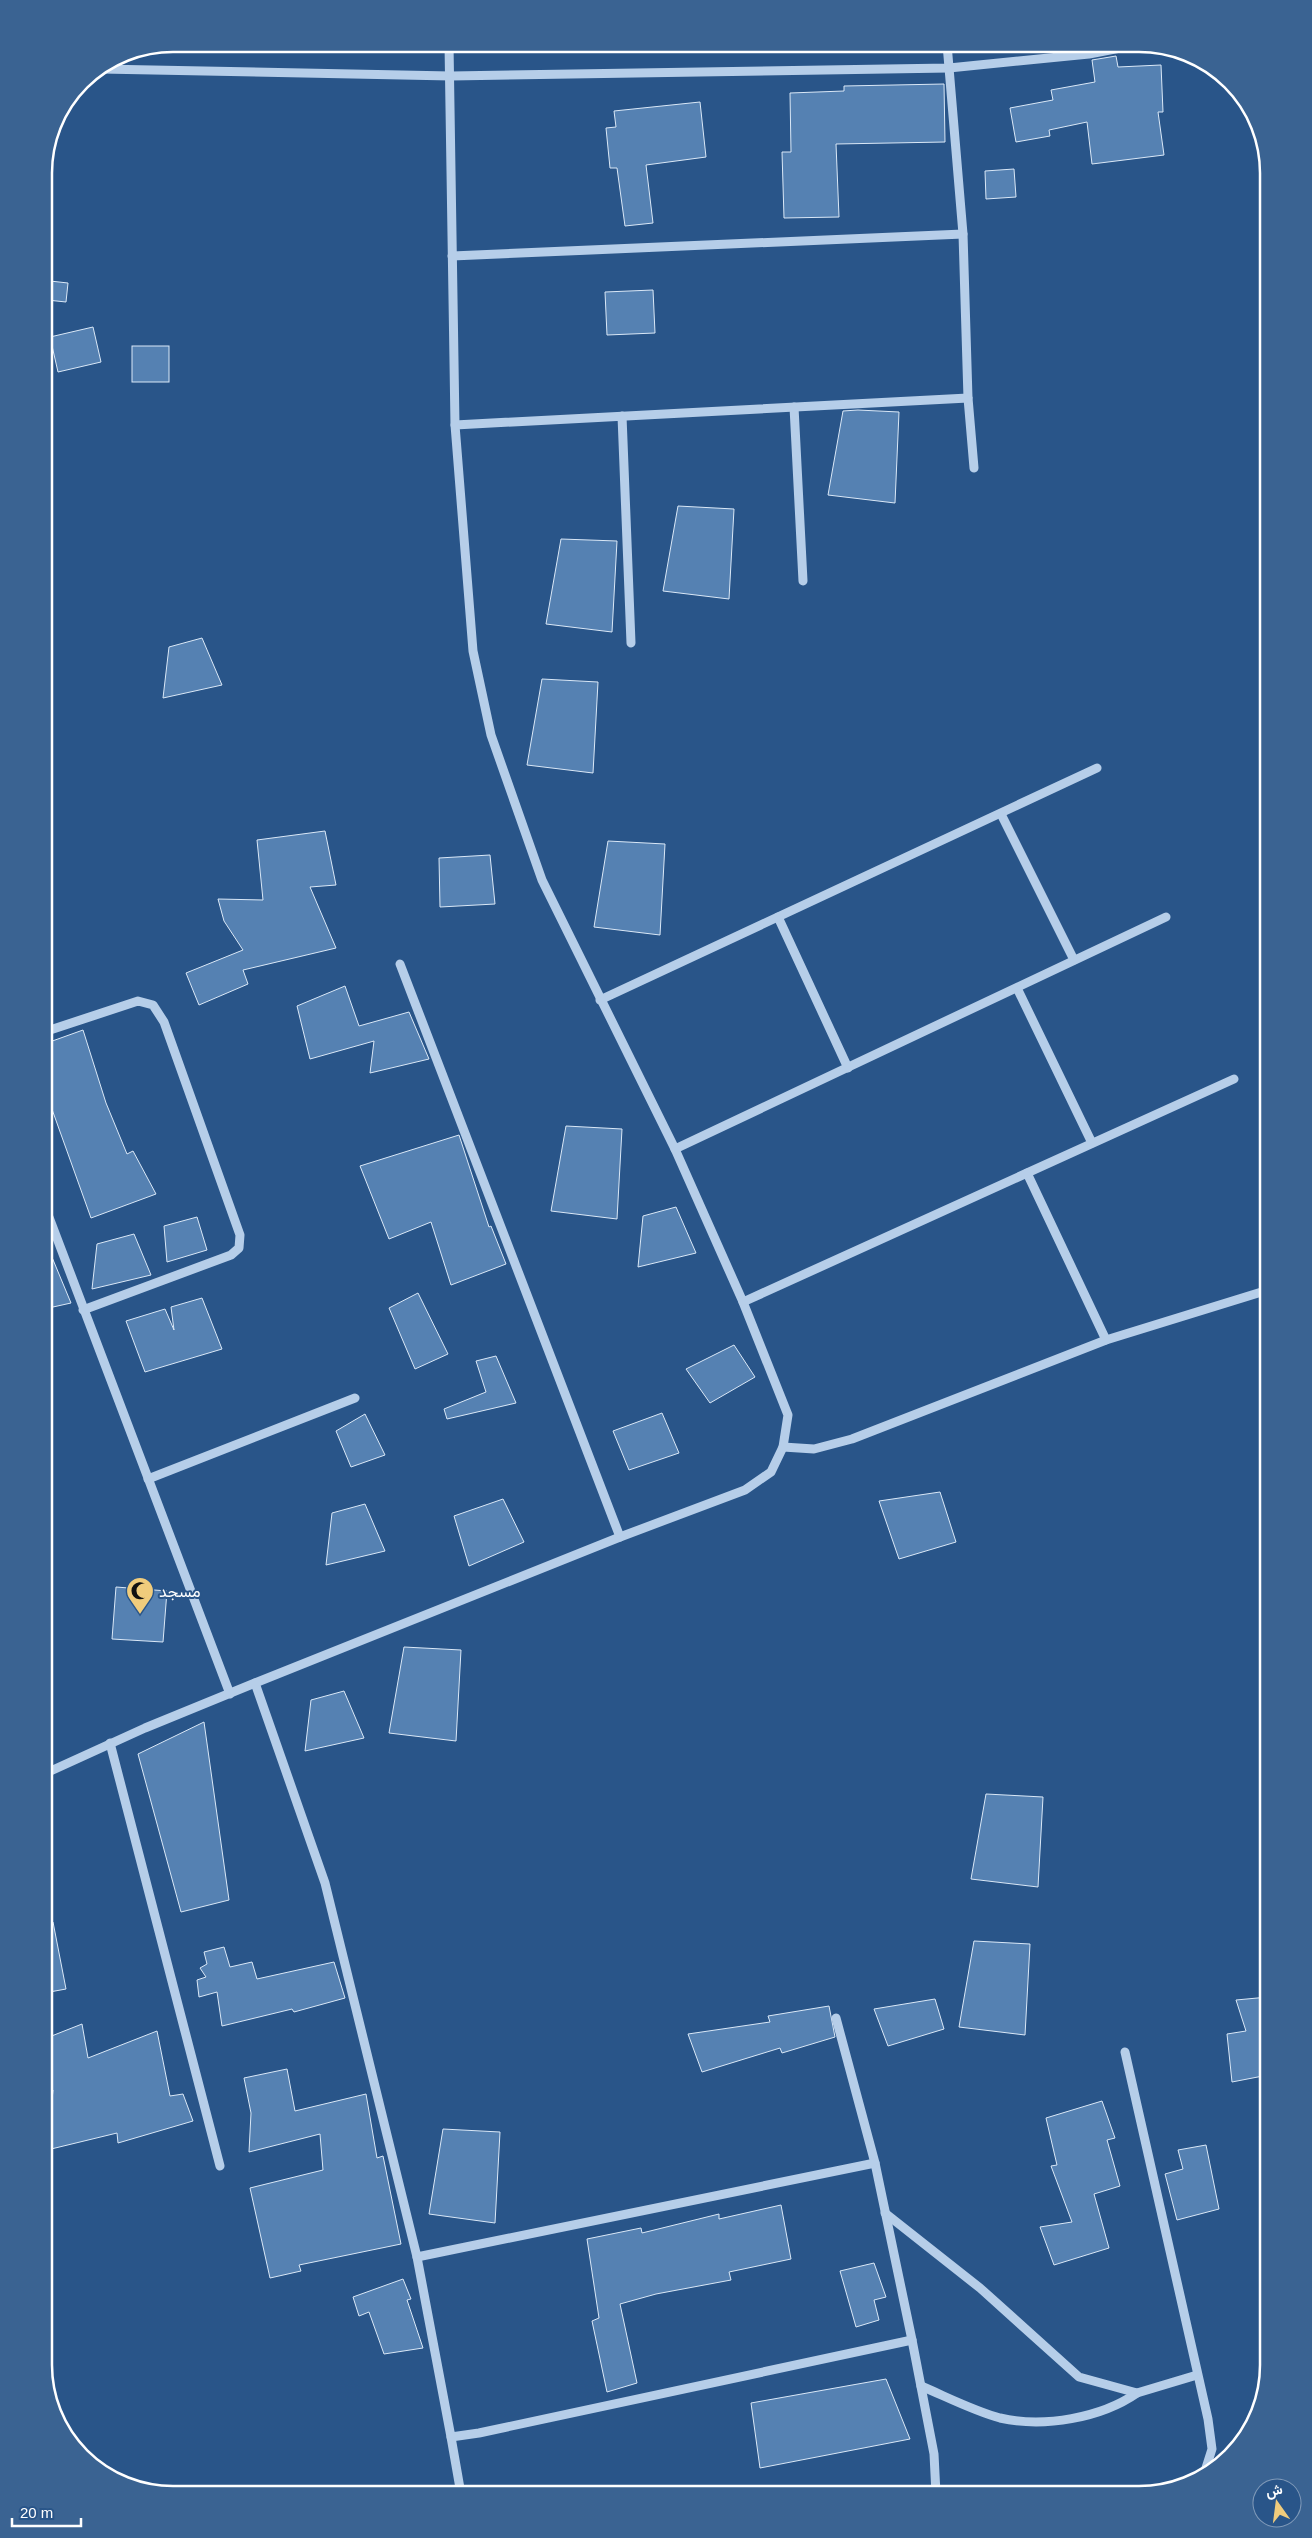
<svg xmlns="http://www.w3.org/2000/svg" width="1312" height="2538" font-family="Helvetica,Vazirmatn,sans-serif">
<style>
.building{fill:#5581b2;stroke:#dae8f7}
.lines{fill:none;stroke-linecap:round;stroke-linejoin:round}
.minor{stroke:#b6cee9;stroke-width:9}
.labels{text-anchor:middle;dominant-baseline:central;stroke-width:4;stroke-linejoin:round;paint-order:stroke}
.poi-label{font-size:16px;fill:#fff;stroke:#295589;text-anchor:start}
.rim{fill:none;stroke:#fff;stroke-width:2.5}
</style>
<rect width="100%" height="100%" fill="#295589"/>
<g class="building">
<polygon points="1116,56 1118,67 1161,65 1163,112 1158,112 1164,155 1092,164 1087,122 1049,130 1050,136 1016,142 1010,108 1053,100 1051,90 1095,82 1092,60"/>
<polygon points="944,84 945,142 836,144 839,217 784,218 782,152 791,152 790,93 844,91 844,86"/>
<polygon points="700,102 706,157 646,165 653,223 625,226 617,168 610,168 606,128 616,127 614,111"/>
<polygon points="1014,169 1016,197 986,199 985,171"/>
<polygon points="50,281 68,283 66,302 47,300"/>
<polygon points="653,290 655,333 607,335 605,292"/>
<polygon points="93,327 101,362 58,372 50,337"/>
<rect x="132" y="346" width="37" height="36"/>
<polygon points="858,410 899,412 895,503 828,495 843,411"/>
<polygon points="678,506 734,509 729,599 663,591"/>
<polygon points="561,539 617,541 612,632 546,624"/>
<polygon points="202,638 222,685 163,698 169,647"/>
<polygon points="542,679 598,682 593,773 527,765"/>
<polygon points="325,831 336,885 310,887 336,948 243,970 248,984 199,1005 186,973 243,950 224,921 218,899 263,900 257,840"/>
<polygon points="608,841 665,844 660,935 594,927"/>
<polygon points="490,855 495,904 440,907 439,858"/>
<polygon points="345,986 359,1026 409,1012 429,1059 370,1073 374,1041 310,1059 297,1006"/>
<polygon points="83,1030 106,1103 127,1154 133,1151 156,1194 91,1218 44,1087 44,1044"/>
<polygon points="566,1126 622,1129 617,1219 551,1211"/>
<polygon points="459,1135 489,1227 491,1226 506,1264 451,1285 431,1222 389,1239 360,1166"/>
<polygon points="676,1207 696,1253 638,1267 643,1216"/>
<polygon points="197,1217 207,1250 167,1262 164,1226"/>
<polygon points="134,1234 151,1275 92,1289 97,1244"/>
<polygon points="44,1238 71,1303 44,1309"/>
<polygon points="418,1293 448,1354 415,1369 389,1308"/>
<polygon points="202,1298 222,1349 145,1372 126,1321 165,1309 174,1330 171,1307"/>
<polygon points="734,1345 755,1377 710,1403 686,1369"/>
<polygon points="496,1356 516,1403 447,1419 444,1409 486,1392 476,1361"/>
<polygon points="662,1413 679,1453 629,1470 613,1431"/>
<polygon points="365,1414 385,1455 351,1467 336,1431"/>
<polygon points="940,1492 956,1542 899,1559 879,1501"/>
<polygon points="503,1499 524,1542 469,1566 454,1516"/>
<polygon points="365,1504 385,1551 326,1565 332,1513"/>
<polygon points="116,1587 167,1591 163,1642 112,1639"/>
<polygon points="404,1647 461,1650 456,1741 389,1733"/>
<polygon points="344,1691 364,1738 305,1751 311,1700"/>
<polygon points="204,1722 229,1900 181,1912 138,1754"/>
<polygon points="986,1794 1043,1797 1038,1887 971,1879"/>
<polygon points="53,1922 66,1989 44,1993 44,1923"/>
<polygon points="974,1941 1030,1944 1025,2035 959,2027"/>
<polygon points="224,1947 230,1967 252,1962 257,1979 334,1962 345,1998 294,2012 292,2009 222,2026 217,1992 199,1997 197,1980 206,1977 200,1968 207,1964 204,1952"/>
<polygon points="1268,1997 1268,2075 1232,2082 1227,2034 1246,2031 1236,2000"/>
<polygon points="935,1999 944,2029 888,2046 874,2009"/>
<polygon points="829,2006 835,2037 782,2053 780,2048 702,2072 688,2034 770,2022 768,2016"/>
<polygon points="82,2024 88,2058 157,2031 170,2096 183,2094 193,2121 118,2143 117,2133 47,2150 53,2090 44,2092 44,2039"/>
<polygon points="287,2069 295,2111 366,2094 377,2158 383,2156 401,2244 299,2265 301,2271 270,2278 250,2188 323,2170 320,2134 249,2152 251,2113 244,2078"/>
<polygon points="1102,2101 1115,2138 1107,2140 1120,2186 1094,2194 1109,2248 1054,2265 1040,2227 1072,2222 1051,2166 1057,2165 1046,2118"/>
<polygon points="443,2129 500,2132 495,2223 429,2214"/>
<polygon points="1206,2145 1219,2209 1177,2220 1165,2174 1183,2169 1178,2150"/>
<polygon points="781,2205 791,2259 729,2272 731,2280 656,2294 620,2304 637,2383 607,2392 592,2321 599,2318 587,2239 641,2228 642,2233 719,2214 719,2219"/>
<polygon points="874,2263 886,2297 874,2300 879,2320 856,2327 840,2271"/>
<polygon points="403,2279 411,2299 407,2300 423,2348 384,2354 369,2312 359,2316 353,2297"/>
<polygon points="886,2379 910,2439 760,2468 751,2403"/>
</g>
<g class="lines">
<g class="minor">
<polyline points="947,44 963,234 968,398 974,468"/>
<polyline points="101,69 451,76 949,68 1089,54 1141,44"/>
<polyline points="452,256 963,234"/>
<polyline points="794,407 803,581"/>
<polyline points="622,416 631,643"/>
<polyline points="455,425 968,398"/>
<polyline points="1001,814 1074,960"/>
<polyline points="778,917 848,1068"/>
<polyline points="400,964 620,1537"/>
<polyline points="1017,988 1092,1143"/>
<polyline points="600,1000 1097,768"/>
<polyline points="44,1032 138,1001 153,1005 164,1022 240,1235 239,1248 231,1255 83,1310"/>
<polyline points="675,1149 1166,917"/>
<polyline points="1027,1173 1106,1340"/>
<polyline points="44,1204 230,1694"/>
<polyline points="743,1302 1234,1079"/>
<polyline points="783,1447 814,1449 852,1439 1106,1340 1268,1290"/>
<polyline points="148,1479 355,1398"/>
<polyline points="255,1683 325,1883 417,2257 451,2437 479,2433 912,2340"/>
<polyline points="110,1743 220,2166"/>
<polyline points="44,1774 145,1728 255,1683 620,1537 745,1490 771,1472 783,1447 788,1415 743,1302 675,1149 542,880 491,735 473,651 455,425 449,44"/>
<polyline points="836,2018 875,2163 912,2340 934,2454 936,2494"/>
<polyline points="1125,2052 1208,2419 1212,2449 1205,2471"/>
<polyline points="885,2213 980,2288 1079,2377 1137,2393 1197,2375"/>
<polyline points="417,2257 875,2163"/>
<path d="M921,2386C947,2397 974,2411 1000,2418C1044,2428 1101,2418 1137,2393"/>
<polyline points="451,2437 461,2494"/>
<polyline points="1187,2485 1194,2480"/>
</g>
</g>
<defs>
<symbol id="mosque-pin" viewBox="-11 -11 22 30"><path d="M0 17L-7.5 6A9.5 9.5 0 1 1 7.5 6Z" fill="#f0cc7c" stroke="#295589"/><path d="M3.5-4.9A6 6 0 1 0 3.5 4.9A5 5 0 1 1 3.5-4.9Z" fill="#111"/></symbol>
</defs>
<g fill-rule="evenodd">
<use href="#mosque-pin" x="124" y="1575" width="32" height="43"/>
</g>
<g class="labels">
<g class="poi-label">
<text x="159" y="1591">مسجد</text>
</g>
</g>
<path d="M0 0H1312V2538H0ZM173 52H1139A121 121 0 0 1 1260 173V2365A121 121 0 0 1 1139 2486H173A121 121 0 0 1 52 2365V173A121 121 0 0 1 173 52Z" fill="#3a6392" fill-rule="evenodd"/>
<path class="rim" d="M173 52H1139A121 121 0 0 1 1260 173V2365A121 121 0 0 1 1139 2486H173A121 121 0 0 1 52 2365V173A121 121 0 0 1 173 52Z"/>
<g transform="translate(1277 2503) rotate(346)"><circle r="24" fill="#295589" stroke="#7f99b8"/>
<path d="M0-4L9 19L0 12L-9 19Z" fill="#f0cc7c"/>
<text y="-8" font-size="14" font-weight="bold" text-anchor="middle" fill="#ffffff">ش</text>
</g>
<path d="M12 2518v8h69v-8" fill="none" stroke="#ffffff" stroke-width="2.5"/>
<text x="20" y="2518" font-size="15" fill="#ffffff" stroke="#295589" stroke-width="4" paint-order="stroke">20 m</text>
</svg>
